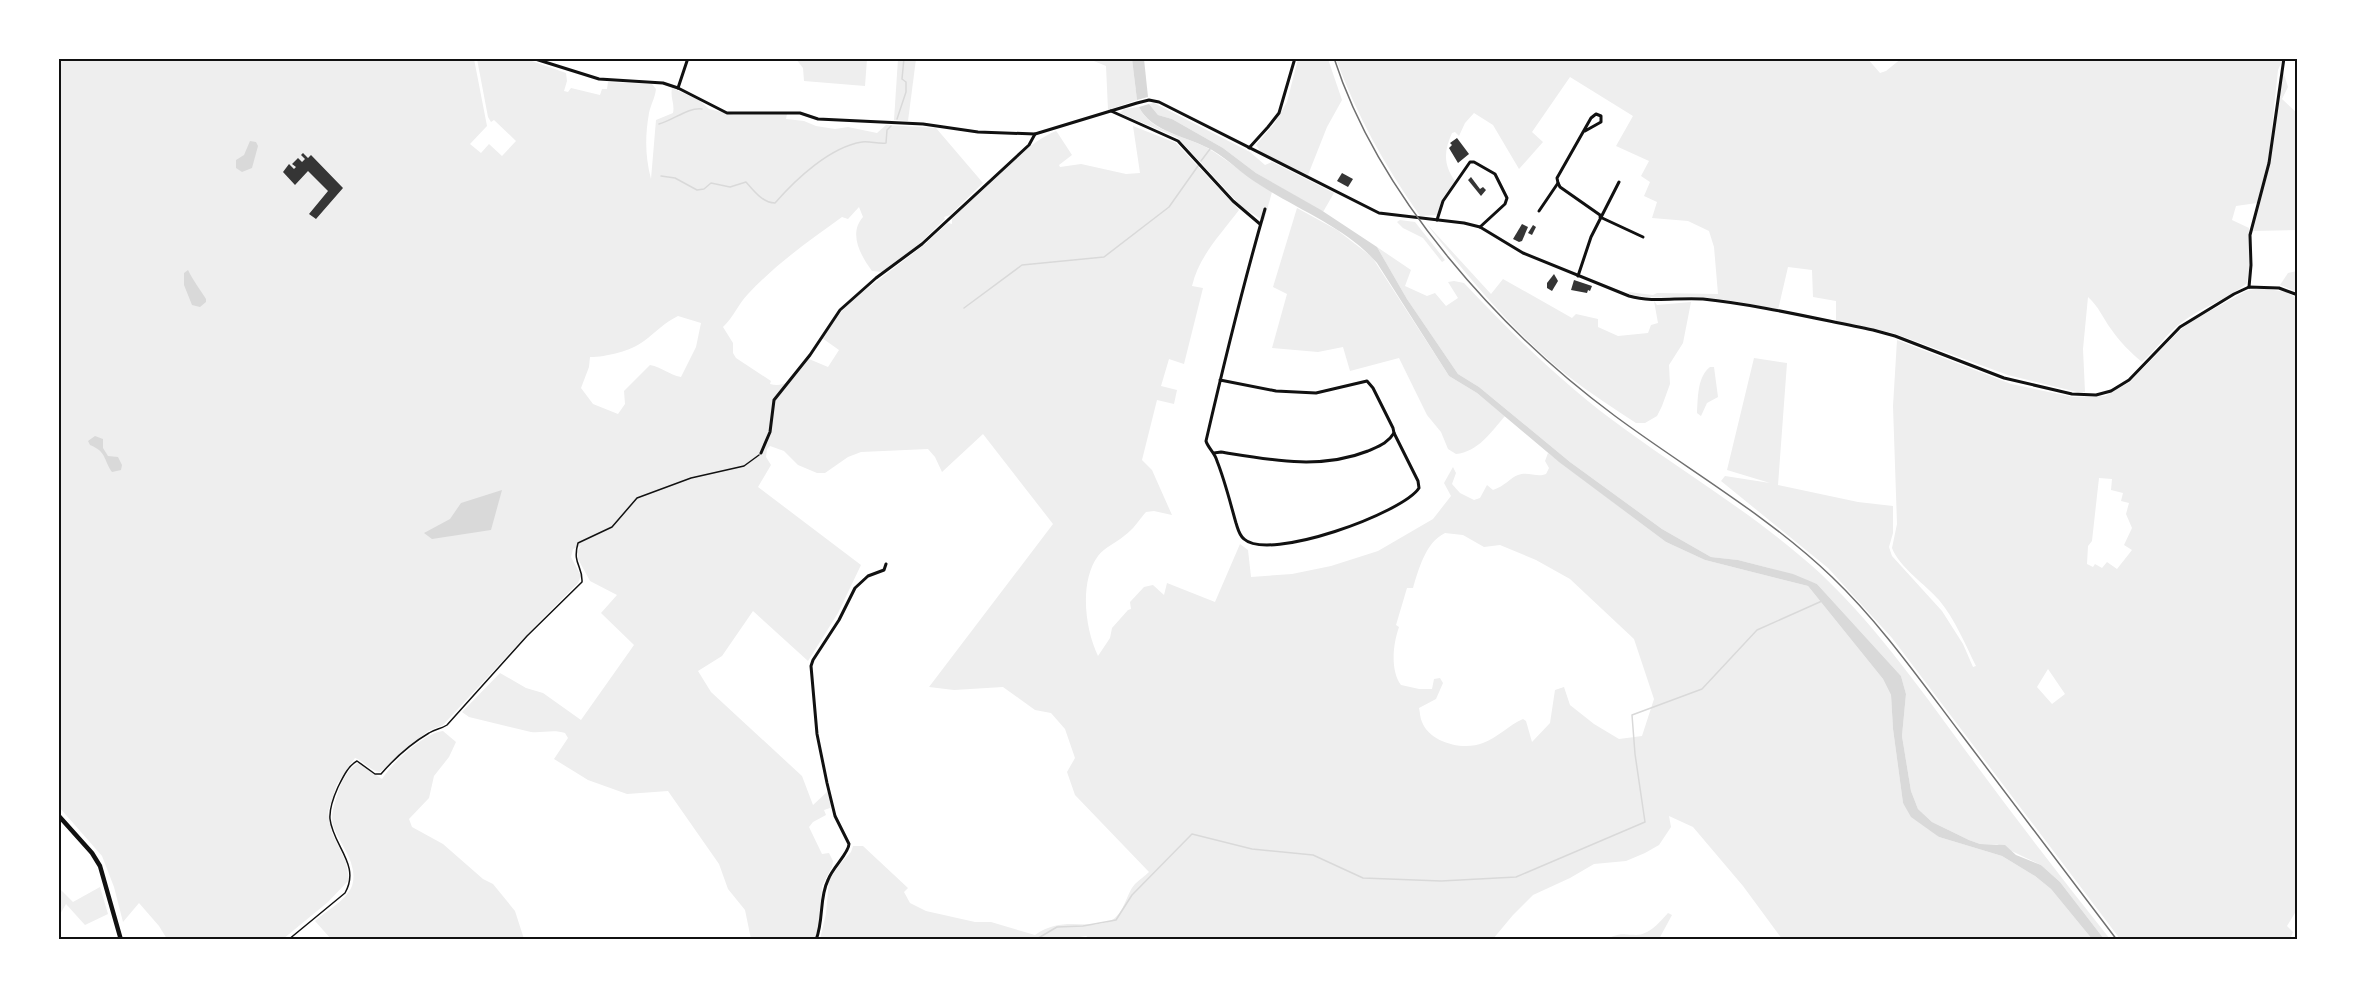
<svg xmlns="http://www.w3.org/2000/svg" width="2356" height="998" font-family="Lato,sans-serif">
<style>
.green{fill:#eee;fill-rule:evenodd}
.water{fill:#d9d9d9}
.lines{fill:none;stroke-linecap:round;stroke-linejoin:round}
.stream{stroke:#d9d9d9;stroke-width:1.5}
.building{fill:#353535}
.path{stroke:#111;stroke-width:1.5}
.minor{stroke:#111;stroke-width:3}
.tertiary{stroke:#111;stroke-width:3}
.primary{stroke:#111;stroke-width:4.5}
.rail{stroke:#707070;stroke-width:1.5}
.neatline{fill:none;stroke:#111;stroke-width:2}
</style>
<rect width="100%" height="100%" fill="#fff"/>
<g class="green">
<path d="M1867,58L1880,73L1886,71L1902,58L2283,59L2278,70L2268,165L2257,203L2236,206L2232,220L2249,228L2250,263L2247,283C2228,299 2202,307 2182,322C2167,333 2156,350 2142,362C2130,352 2120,342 2111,329C2103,318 2099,307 2088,297L2083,349L2085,392H2077L2008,375L1893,333L1836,321V301L1813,297L1812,270L1788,267L1778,310C1752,304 1725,299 1699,297C1675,296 1652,300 1628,294L1629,292L1653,295L1657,293L1718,294L1714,247L1709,231L1688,221L1652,218L1657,202L1644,196L1650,182L1641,176L1649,161L1616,146L1633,116L1570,77L1532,132L1543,142L1519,169L1493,125L1474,113L1465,123L1459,136L1455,132L1452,133C1444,151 1443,164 1455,181L1442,199L1437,215L1420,216C1385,166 1357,116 1336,59Z"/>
<path d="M59,59H474L487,126L470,144L481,153L489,144L502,156L516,141L494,120L491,122L488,117L477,59H526L566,73L567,81L564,91L568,92L571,88L600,95L602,89H607L608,82L652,84L656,89C655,98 651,104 649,113C645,136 645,156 651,179L656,120L673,113C675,104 670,98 672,88L699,100L709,109L734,115L787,114L786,119L804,121L816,126L835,129L848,127L877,133L886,125L936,128L983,183L950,215L944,217L945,219L918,245L882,272L872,271C861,256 848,234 863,217L859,207L848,219L842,217C810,240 776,264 748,294C738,304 734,317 723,327L733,343V353L736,358L771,381L770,384C790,389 798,372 809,359L828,367L839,350L822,338L847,304L924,245L948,223L952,224V219C977,193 1024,144 1056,131L1057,132L1072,155L1059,165L1060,167L1081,164L1126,174L1140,173L1133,126L1176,143L1239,210C1221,234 1199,256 1192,286L1203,288L1184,364L1169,359L1161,386L1177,390L1174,404L1157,400L1142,460L1152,470L1172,515L1154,511L1146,512C1139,520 1133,530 1124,536C1116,543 1105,547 1098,556C1079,582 1085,629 1098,656L1110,638L1112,628L1128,610L1131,609L1130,602L1144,587L1153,585L1164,595L1167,583L1215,602L1240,544L1248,550L1251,577L1292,574L1331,566L1378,551L1433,519L1451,496L1444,483L1453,467L1456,473L1452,484L1460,493L1474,500L1480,498L1487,485L1493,490C1505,486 1510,478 1518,475C1528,471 1537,478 1546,474L1549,468L1545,461L1548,453L1666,542L1705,560L1808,586L1883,679L1891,695L1893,729L1903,803L1939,837L2002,856L2035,876L2051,889L2092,939H1782L1743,886L1693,827L1669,816L1671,827L1659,845L1645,853L1626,861L1594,864L1570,878L1533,895L1513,915L1493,939L1092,940L1086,936L1060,940L820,939L826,914L829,880L840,864L851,852L853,846H863L908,888L904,892L910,903L926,911L975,922H991L1035,935C1065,914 1089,932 1112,920C1125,912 1126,894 1135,884C1139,880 1145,876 1149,872L1075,795L1067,772L1075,758L1065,729L1051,713L1035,710L1003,687L954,690L929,687L1053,524L983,434L942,472L935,457L928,449L861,452L848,457L825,473H817L798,465L784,451L770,446L767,449L766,457L771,465L758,487L861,565L838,613L808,661L753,611L722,656L698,671L711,692L802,776L813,805L828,791L831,801L830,808L824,810L826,815L813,822L809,827L822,854L829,853L833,861L832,867L822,886L820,923L815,939H751L745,910L728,889L719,864L668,791L627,794L588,780L554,759L568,738L565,733C554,729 543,733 531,732L469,717L462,712L500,673L526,688L543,693L581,720L634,645L601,613L617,595L590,581L578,559L577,552L581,546L573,549L571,557L581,576L578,583L536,625L443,725L428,731L380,772C370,771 364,761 355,758L337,784L328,812L332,833L346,862L349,880L328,902L283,939H167L159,926L139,903L123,922L114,887L102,856L59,807ZM678,316L701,323L696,347L681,377C669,375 662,367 650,365L624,391L625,404L618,414L593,404L581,388L589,367L590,357C606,357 631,351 644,341C656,332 664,323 678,316ZM1445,533L1463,535L1484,547L1500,545L1536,560L1570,579L1634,639L1654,699L1642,736L1619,739L1594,724L1570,705L1564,687L1555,690L1550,723L1532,742L1526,721L1523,719C1509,725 1497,738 1483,743C1464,751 1430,743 1422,722C1420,718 1420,712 1419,708L1436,699L1443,683L1440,678L1434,679L1432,689H1419L1401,685C1390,670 1393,644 1399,627L1396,625L1407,588H1413C1419,568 1426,542 1445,533Z"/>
<polygon points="796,59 867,59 865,86 804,81 803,68"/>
<polygon points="898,59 916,59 908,121 894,120"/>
<polygon points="1089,59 1132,59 1137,100 1108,110 1106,66"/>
<polygon points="1298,59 1328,59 1342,100 1327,127 1308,175 1261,152 1256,145 1274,124 1287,102"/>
<polygon points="2283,71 2288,87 2282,99 2297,113 2297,230 2253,231 2270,163"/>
<polygon points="1154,103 1250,152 1265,165 1272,162 1334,193 1323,212 1256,173 1223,148 1172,119 1158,115 1149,104"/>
<path d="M1139,107C1151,134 1191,136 1214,152C1234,165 1252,180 1272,192L1264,221L1242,207L1178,138L1120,113L1124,109Z"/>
<path d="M1297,208L1337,230L1372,257L1449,376L1477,393L1505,416C1491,432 1478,452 1456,454L1448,449L1441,432L1427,415L1399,358L1350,371L1343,347L1318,352L1272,348L1287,294L1273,287Z"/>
<polygon points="1400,220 1415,222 1445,260 1442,262 1423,238 1403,228 1397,222"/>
<path d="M1425,222L1491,294L1503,279L1572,318L1576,314L1598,319V327L1618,336L1648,333L1651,325L1658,323L1654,301L1657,305L1691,302L1683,343L1669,365L1670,384L1662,406L1657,416L1645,423H1636C1613,408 1590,393 1568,376C1513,332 1468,277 1425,222Z"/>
<path d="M1377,247L1411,270L1405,286L1427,296L1435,293L1446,306L1458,298L1448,282L1454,281L1464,283C1514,336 1566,387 1626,430C1692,478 1760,518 1821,574C1880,630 1926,697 1974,762C2018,822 2064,881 2110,939H2104L2060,882L2041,865L1997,844H1980L1969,840L1932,822L1918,809L1911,791L1902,736L1906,694L1901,676L1817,584L1769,568L1738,560L1711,557L1662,529L1570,462L1479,387L1458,374L1407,299Z"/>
<polygon points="2297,271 2297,292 2280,285 2288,273"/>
<path d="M2261,288L2286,292L2297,298L2298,908L2287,926L2293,932L2290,939H2120L1892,638L1828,568L1721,481L1725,476L1770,483L1727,470L1754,358L1787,363L1778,485L1858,502L1893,506V533L1889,547L1892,556L1942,611L1963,644L1973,667L1976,666C1965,644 1955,619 1939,600C1926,585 1899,567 1892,548L1897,524L1893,406L1897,340L2011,384L2073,397L2105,396L2130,382L2180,330L2192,321L2246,291ZM2099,478L2112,479L2111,490L2123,493L2121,501L2129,503L2126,514L2132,528L2124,545L2132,550L2117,569L2107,562L2102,568L2095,564L2093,567L2087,564L2088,546L2092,541ZM2048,669L2065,694L2052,704L2037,687Z"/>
<path d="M1710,367H1714L1718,397L1707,403L1701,416L1697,413C1698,399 1697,377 1710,367Z"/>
<path d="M443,731L456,742L449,757L434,776L429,798L409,819L412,827L443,844L483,879L493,884L515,911L524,939H331L315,921C327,910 346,901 352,886C359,863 339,844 333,825C330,813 336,800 339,789C343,779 349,768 358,763L382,779C392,763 424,733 443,731Z"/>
<polygon points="58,887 73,902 100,887 108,914 85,925 66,904 59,916"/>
<path d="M1668,913L1672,915L1659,939H1607C1623,932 1620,935 1636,935C1649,935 1660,922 1668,913Z"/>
</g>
<g class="water">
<polygon points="1132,59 1144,59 1148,97 1137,100"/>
<path d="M1149,104L1158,115L1172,119L1223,148L1256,173L1321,210L1377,247L1407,299L1458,374L1479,387L1570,462L1662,529L1711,557L1738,560L1793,574L1817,584L1901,676L1906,694L1902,736L1911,791L1918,809L1932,822L1969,840L1980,844L2005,845L2016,855L2041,865L2060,882L2104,939H2092L2051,889L2035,876L2002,856L1939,837L1911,817L1903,803L1893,729L1891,695L1883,679L1808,586L1705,560L1666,542L1559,462L1477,393L1449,376L1377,263C1347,228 1298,210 1260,185C1243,175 1229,160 1212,150C1189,137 1151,132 1139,107Z"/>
<polygon points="250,141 256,142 258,146 252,168 242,172 236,168 236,160 244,155"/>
<path d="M188,270C193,280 199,288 206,299V302L200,307L192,305L184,285V273Z"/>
<path d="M95,436L103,439V448L108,456L118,457L122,465L121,470L112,472C103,459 107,452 90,445L88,441Z"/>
<polygon points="502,490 491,530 432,539 424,533 450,519 461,503"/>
</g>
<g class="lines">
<g class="stream">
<polyline points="897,119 906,92 906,82 902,79 904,58"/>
<path d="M659,124C674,120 688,107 702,109"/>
<polyline points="1201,161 1210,149"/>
<path d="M661,176L675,178L697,190L704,189L711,183L730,187L746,182C754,191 763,203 775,203C796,179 830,147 862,142C870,141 878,144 886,143L887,130L891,126"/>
<polyline points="964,308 1022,265 1104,257 1169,207 1198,166"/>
<polyline points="1035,940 1057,927 1083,926 1116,920 1132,895 1192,834 1252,849 1313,855 1363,878 1441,881 1516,877 1645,822 1635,754 1632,715 1702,689 1757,630 1822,601"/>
</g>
</g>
<g class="building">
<polygon points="1457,138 1469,154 1458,163 1449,148 1452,145 1450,143"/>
<polygon points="303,153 308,158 311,155 343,188 316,219 309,214 328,191 308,171 295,185 283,172 289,164 294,169 296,167 292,164 298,158 302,162 305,159 301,155"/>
<polygon points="1342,173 1353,179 1348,187 1337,181"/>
<polygon points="1471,177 1480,189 1483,187 1486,190 1481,196 1468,180"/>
<polygon points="1522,224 1528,227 1522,241 1519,242 1513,239"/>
<polygon points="1533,225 1536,227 1532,235 1528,233"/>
<polygon points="1554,274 1558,281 1552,291 1547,288 1547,283"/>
<polygon points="1574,280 1592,286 1590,291 1588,290 1587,293 1571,290"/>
</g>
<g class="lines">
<path class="path" d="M288,940L345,893C361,865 333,846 330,819C329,808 334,796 338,787C343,777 348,766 357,761L375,774H381C394,759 412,743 429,733C435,729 441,729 447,725L527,636L582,582C583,566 572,564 578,543L612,527L637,498L691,478L744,466L759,455"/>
<g class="minor">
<polyline points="678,88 688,58"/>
<polyline points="1111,111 1178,141 1233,201 1260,224"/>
<polyline points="1249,148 1268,127 1279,113 1295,58"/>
<polyline points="1558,183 1560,187 1600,215"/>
<polyline points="1539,211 1558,183 1557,178 1591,118 1596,114 1601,116 1601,122 1585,131"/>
<polyline points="1600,217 1643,237"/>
<polyline points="1437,220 1443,201 1470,162 1474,162 1495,174 1507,198 1505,204 1480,227"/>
<polyline points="1578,276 1591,237 1619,182"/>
<polyline points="2249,287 2251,265 2250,235 2269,163 2284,58"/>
<path d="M1220,380L1276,391L1316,393L1367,381L1373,388L1393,428L1394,433L1418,481L1419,488C1403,513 1269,562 1244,539C1239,535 1238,529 1236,523C1230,502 1225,481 1217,461C1215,453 1208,448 1206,441C1224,363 1243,285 1265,209"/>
<polyline points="761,453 770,432 774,400 810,355 840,310 876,278 922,244 1029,145 1035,134"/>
<path d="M1214,453L1221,452C1271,460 1320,470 1368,451C1379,446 1388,443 1394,433"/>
<path d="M816,940C824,919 819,898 828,880C832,868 849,853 849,844L835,816L827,783L817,734L811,666L813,660L839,620L855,588L868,576L884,570L886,564"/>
</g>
<path class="tertiary" d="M532,58L599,79L663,83L678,88L727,113H800L818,119L923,124L978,132L1035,134L1137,103L1149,100L1159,102L1379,213L1464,223L1480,227L1523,253L1629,296C1653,303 1678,297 1703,299C1760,305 1817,319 1873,330L1895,336L2004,378L2072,394L2096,395L2111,391L2129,380L2180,327L2234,294L2249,287L2279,288L2298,295"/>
<polyline class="primary" points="58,815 92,853 100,866 121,940"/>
<path class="rail" d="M1334,58C1379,197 1500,331 1615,416C1688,470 1766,514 1832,577C1881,624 1920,680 1961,734C2013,802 2065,871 2117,940"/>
</g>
<rect width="2356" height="998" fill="none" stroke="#ffffff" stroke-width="120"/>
<rect x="60" y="60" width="2236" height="878" class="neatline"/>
</svg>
